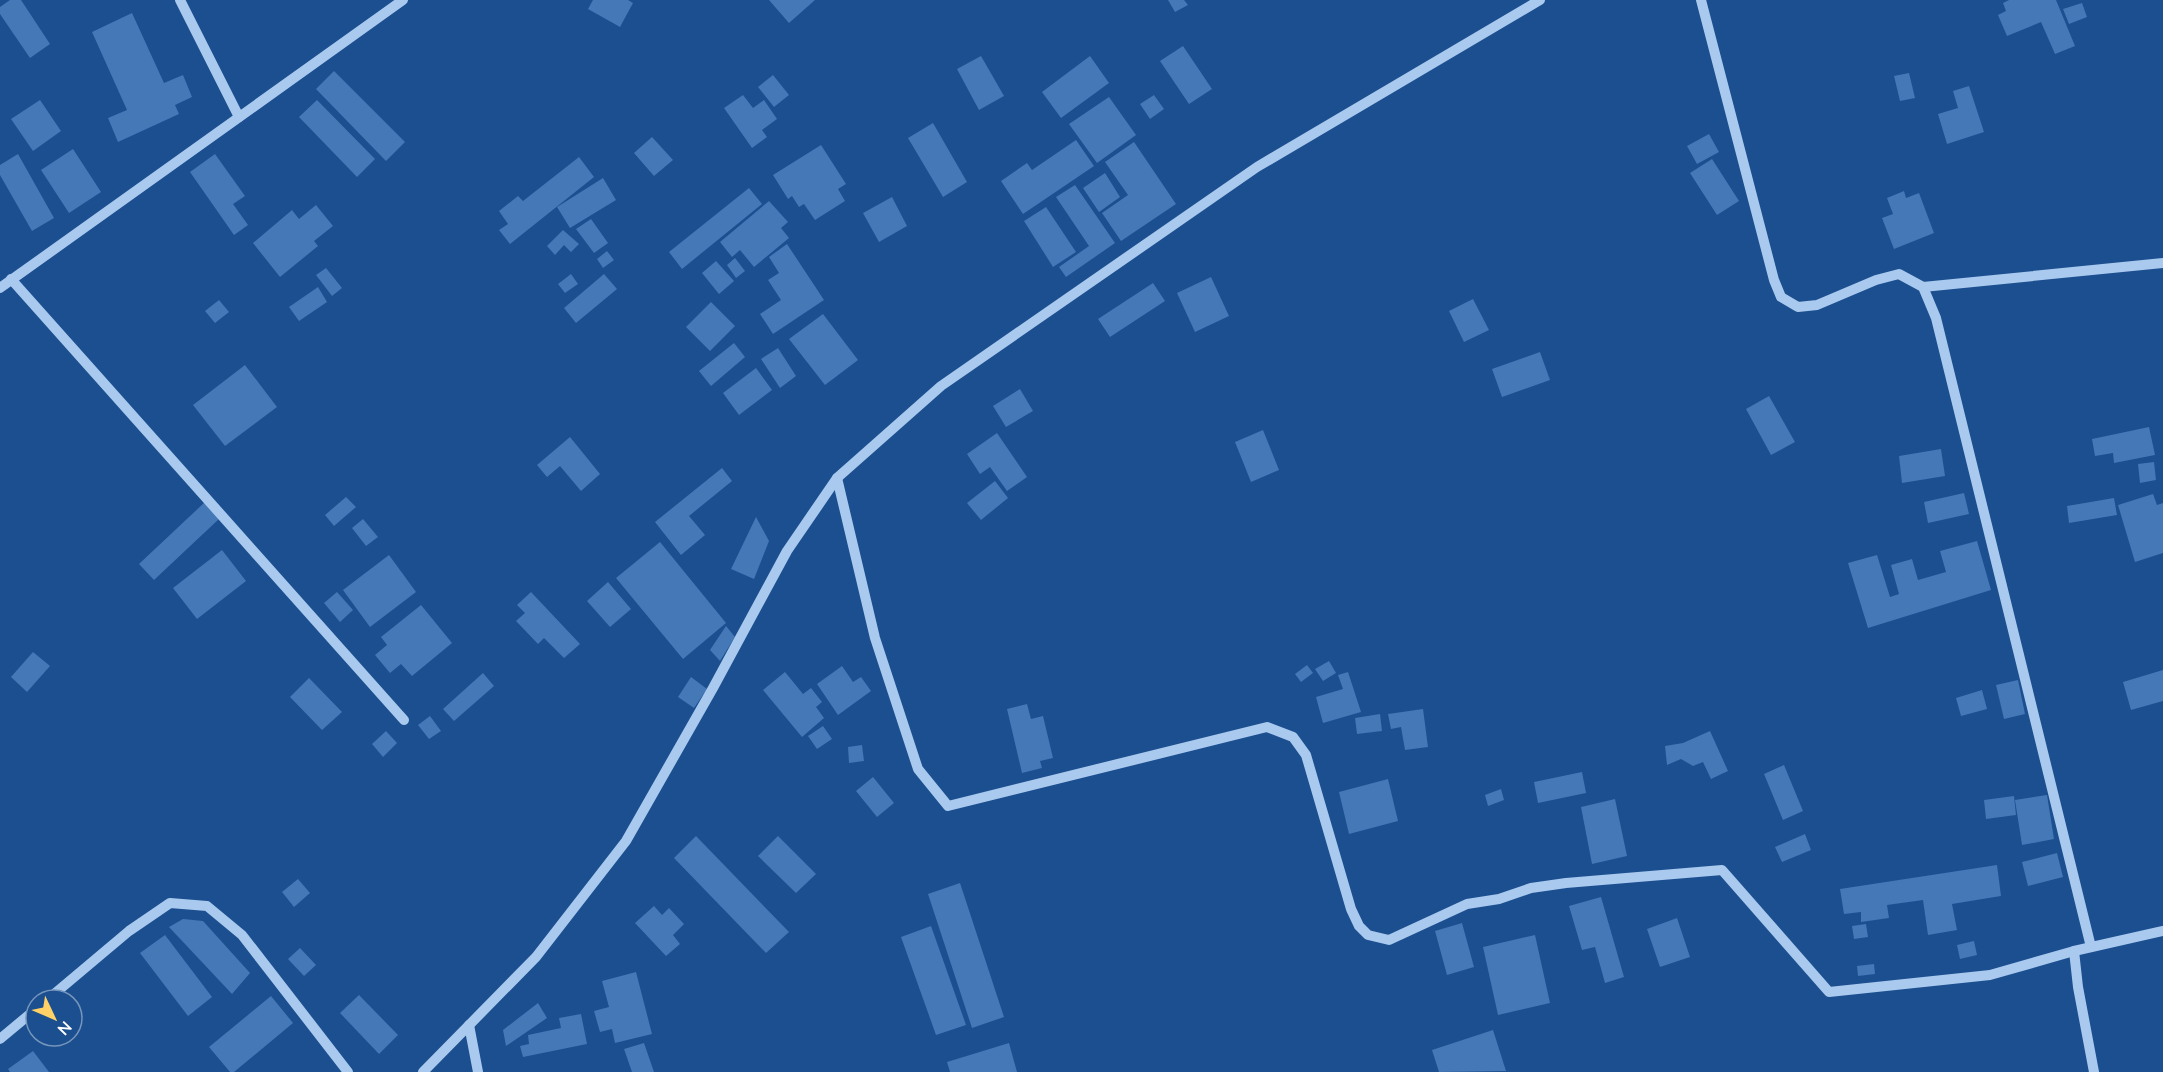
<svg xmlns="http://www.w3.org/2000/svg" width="2163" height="1072" font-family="'Nunito Sans',sans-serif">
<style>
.building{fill:#4478b7}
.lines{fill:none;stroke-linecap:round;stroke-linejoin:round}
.minor{stroke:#a9c9ee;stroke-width:10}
</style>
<rect width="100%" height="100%" fill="#1b4f8f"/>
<g class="building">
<polygon points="10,0 21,0 50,44 30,58 0,14 0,7"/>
<polygon points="593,0 628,0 633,3 620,27 588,9"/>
<polygon points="769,0 815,0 789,23"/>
<polygon points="1168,0 1184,0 1188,5 1175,12"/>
<polygon points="2009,0 2056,0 2075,46 2055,54 2041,22 2007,36 1998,15 2006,11 2003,3"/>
<polygon points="2082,3 2087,17 2069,24 2063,9"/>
<polygon points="132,13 164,83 183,75 192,97 175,105 179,114 118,142 108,118 127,110 92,32"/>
<polygon points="1183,46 1212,89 1189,104 1160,61"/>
<polygon points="981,56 1004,96 979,110 957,69"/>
<polygon points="1090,56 1109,83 1061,118 1042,92"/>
<polygon points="334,71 405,142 386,161 316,89"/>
<polygon points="1909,73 1915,98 1900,101 1894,76"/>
<polygon points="773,75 789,95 774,107 758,87"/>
<polygon points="1969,86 1984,132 1947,144 1938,114 1958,108 1953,91"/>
<polygon points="743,95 753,108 764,100 777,119 762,130 767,137 752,148 724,108"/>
<polygon points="1154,95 1164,109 1150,119 1140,104"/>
<polygon points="1109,97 1136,135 1097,163 1069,124"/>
<polygon points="40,100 61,131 33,151 11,119"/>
<polygon points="317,100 375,159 357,177 299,117"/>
<polygon points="933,123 967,182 943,197 908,138"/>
<polygon points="1709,134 1719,152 1697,164 1687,146"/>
<polygon points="652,137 673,160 654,176 634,153"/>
<polygon points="1076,140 1094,166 1023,214 1001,181 1027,163 1032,170"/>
<polygon points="1134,142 1176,204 1121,241 1102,213 1128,195 1105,162"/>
<polygon points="821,145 846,184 838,189 845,201 815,220 804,204 799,207 792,196 788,199 773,175"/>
<polygon points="73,149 101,192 69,213 41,170"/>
<polygon points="18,154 54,218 32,231 0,175 0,165"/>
<polygon points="215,154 245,196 233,204 248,225 234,235 190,172"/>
<polygon points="579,157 594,177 510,244 499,230 508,224 499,211 518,196 523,201"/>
<polygon points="1712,159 1739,201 1717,215 1690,173"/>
<polygon points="1105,173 1120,197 1099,212 1083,188"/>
<polygon points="603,178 616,200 570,228 557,207"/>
<polygon points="1075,185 1115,243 1066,277 1059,267 1089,246 1056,197"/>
<polygon points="749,188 762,204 682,269 669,252"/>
<polygon points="1904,191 1906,198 1919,193 1934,233 1894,249 1882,218 1893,214 1887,198"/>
<polygon points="892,197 907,226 879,242 863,213"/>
<polygon points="769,201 788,222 781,228 789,238 754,267 740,250 732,257 720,242"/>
<polygon points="316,205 333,226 314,241 318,246 280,277 253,243 292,210 299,219"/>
<polygon points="1046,207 1076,252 1053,267 1024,221"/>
<polygon points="591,219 608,243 594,253 576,229"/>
<polygon points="563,230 579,244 571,252 564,245 555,255 547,246"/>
<polygon points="787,244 824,300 773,334 760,314 781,300 768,280 779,273 769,257"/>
<polygon points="607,251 614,260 603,268 597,259"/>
<polygon points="735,258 745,271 736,278 727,265"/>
<polygon points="716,261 734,281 719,294 702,273"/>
<polygon points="326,268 342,288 332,296 316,275"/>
<polygon points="571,274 578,284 565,293 558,284"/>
<polygon points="604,274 617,289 576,323 564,308"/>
<polygon points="1211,277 1229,316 1195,332 1177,293"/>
<polygon points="1153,283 1165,301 1110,337 1098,319"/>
<polygon points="318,287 327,302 299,321 289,307"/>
<polygon points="1473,299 1489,330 1464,342 1449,311"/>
<polygon points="219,300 229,312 215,323 205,311"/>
<polygon points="711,302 735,326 710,351 686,327"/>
<polygon points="823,314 858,360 825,385 789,339"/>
<polygon points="734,343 745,357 711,386 699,371"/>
<polygon points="778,348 796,376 780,388 761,359"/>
<polygon points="1540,352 1550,380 1502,397 1492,369"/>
<polygon points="245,365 277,407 225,446 193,405"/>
<polygon points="756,368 772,390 739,415 723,393"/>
<polygon points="1020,389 1033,411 1006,427 993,406"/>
<polygon points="1769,396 1795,442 1771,455 1746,409"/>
<polygon points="2149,427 2155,455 2114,463 2113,453 2095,456 2092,439"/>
<polygon points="1263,430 1279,470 1251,482 1235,442"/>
<polygon points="997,433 1027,477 1007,491 990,467 980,474 967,454"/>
<polygon points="570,437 600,474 581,491 560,466 547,477 537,465"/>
<polygon points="1941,449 1945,476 1902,483 1899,456"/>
<polygon points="2154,462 2156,480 2140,483 2138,464"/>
<polygon points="722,468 732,481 689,516 705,535 681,555 655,522"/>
<polygon points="995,481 1008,498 981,520 967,503"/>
<polygon points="1964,493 1969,514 1928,523 1924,502"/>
<polygon points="2153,494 2157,505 2163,503 2163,553 2135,562 2118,505"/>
<polygon points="346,497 356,507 334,526 325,515"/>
<polygon points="2114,498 2117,515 2069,523 2067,506"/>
<polygon points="205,502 220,518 154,580 139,564"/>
<polygon points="756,517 769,541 754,579 731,569"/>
<polygon points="363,519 378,537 366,546 352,528"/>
<polygon points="1977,541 1991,590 1868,628 1848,563 1877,555 1890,597 1899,594 1891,565 1912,559 1918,580 1946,572 1940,551"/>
<polygon points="660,542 726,623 683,659 616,578"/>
<polygon points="222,550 246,581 197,619 173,588"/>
<polygon points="389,555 416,592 370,627 343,590"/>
<polygon points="608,582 631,609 610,627 587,601"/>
<polygon points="337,592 353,610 340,622 324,603"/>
<polygon points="531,592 580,644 564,658 544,638 538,644 516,621 525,613 517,605"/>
<polygon points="421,605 452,643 412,676 401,664 390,673 375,655 387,645 381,637"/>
<polygon points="726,626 735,637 720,661 710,650"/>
<polygon points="33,652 50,666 27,692 11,677"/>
<polygon points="1329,661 1336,673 1323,681 1315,669"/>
<polygon points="1307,665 1313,673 1301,682 1295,674"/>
<polygon points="842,666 853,682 861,677 871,691 838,715 817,684"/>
<polygon points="2163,670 2163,701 2131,710 2123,682"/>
<polygon points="785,672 803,694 811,688 822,702 816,707 824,718 802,737 763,690"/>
<polygon points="1348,672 1361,712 1323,723 1316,697 1343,689 1338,675"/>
<polygon points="483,673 494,686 454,721 443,709"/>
<polygon points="691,677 707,689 694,708 678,697"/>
<polygon points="309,678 342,712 322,730 290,697"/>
<polygon points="2018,680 2025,714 2004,719 1996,685"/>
<polygon points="1982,690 1987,709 1961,716 1956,698"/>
<polygon points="1027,704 1031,719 1043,716 1053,758 1040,761 1042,768 1022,773 1007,709"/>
<polygon points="1423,709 1428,747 1405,750 1401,727 1391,729 1388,714"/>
<polygon points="1380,714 1382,731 1357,734 1355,718"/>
<polygon points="430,716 441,731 429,739 418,725"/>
<polygon points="823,726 832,739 817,749 808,736"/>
<polygon points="386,731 397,743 383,757 372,744"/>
<polygon points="1710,731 1728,771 1711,779 1703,762 1693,766 1681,759 1667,765 1665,746 1683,743"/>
<polygon points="862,745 864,761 849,763 848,747"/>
<polygon points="1784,765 1803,811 1783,820 1764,774"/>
<polygon points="1582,772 1586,793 1538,803 1534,782"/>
<polygon points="873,777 894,803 877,817 856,791"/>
<polygon points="1388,779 1398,821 1349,834 1339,792"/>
<polygon points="1501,789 1504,800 1488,806 1485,795"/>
<polygon points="2047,795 2054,839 2022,845 2015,800"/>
<polygon points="2014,796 2016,815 1986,819 1984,800"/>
<polygon points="1615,799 1627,856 1592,864 1581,807"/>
<polygon points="1805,834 1811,850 1782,862 1775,847"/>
<polygon points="696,836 789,932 766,953 674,858"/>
<polygon points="778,836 816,874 796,893 758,856"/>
<polygon points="2057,853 2063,877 2028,886 2022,862"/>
<polygon points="1997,865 2001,896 1952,904 1957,930 1928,935 1923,900 1887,905 1889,918 1861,922 1861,912 1844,914 1840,889"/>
<polygon points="298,879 310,893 294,907 282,892"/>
<polygon points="960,883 1004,1017 972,1028 928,894"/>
<polygon points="1601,897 1624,977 1605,983 1595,947 1582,950 1569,906"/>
<polygon points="654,906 662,915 669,908 684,924 673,935 680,944 666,956 635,923"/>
<polygon points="1677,918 1690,957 1660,967 1647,929"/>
<polygon points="183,919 203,921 250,973 232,994 169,927"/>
<polygon points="1462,923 1474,967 1447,975 1435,931"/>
<polygon points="1866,924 1868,937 1854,939 1852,926"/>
<polygon points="931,926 966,1025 936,1035 901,937"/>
<polygon points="165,935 212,997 188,1016 140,953"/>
<polygon points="1535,935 1550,1003 1498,1015 1483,947"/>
<polygon points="1974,941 1977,955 1960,959 1957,945"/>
<polygon points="300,948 316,965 304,976 288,959"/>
<polygon points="1874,964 1875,974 1858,976 1857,966"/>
<polygon points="636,972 652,1034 615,1043 612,1029 600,1032 594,1011 609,1007 602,981"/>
<polygon points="359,995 398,1035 379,1054 340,1013"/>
<polygon points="271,996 293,1023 234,1072 230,1072 209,1047"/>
<polygon points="538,1003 547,1018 506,1046 503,1030"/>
<polygon points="581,1014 587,1044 523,1057 520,1046 529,1044 528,1035 561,1028 559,1018"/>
<polygon points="1493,1030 1506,1071 1439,1072 1432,1050"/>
<polygon points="644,1043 654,1072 632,1072 624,1049"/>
<polygon points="1009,1043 1017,1072 950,1072 947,1062"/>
<polygon points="33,1051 49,1072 10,1072 8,1069"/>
</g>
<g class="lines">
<g class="minor">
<polyline points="180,0 239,117"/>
<polyline points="1701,0 1774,280 1781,297 1798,307 1817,305 1876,280 1899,274 1923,287 1936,318 2091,947"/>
<polyline points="11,279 404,720"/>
<polyline points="1923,287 2163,263"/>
<polyline points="0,288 403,0"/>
<polyline points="837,478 875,638 918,769 948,806 1267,727 1293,737 1306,755 1351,909 1359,926 1368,935 1389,940 1467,904 1499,899 1531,888 1566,883 1722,870 1829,992 1990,975 2074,951 2163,931"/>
<polyline points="2074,951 2078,987 2094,1072"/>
<polyline points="47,1000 129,931 170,903 207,906 242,935 348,1072"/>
<polyline points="469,1025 478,1072"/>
<polyline points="0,1039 36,1009"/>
<polyline points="423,1072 536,957 626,841 713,688 787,551 837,478 941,386 1257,167 1540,0"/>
</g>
</g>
<g transform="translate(54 1018) rotate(134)"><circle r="28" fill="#1b4f8f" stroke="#7695bc" stroke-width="1.5"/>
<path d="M0-4.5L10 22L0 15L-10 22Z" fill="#ffd166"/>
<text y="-9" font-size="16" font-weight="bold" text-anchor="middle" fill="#ffffff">N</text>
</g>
</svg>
